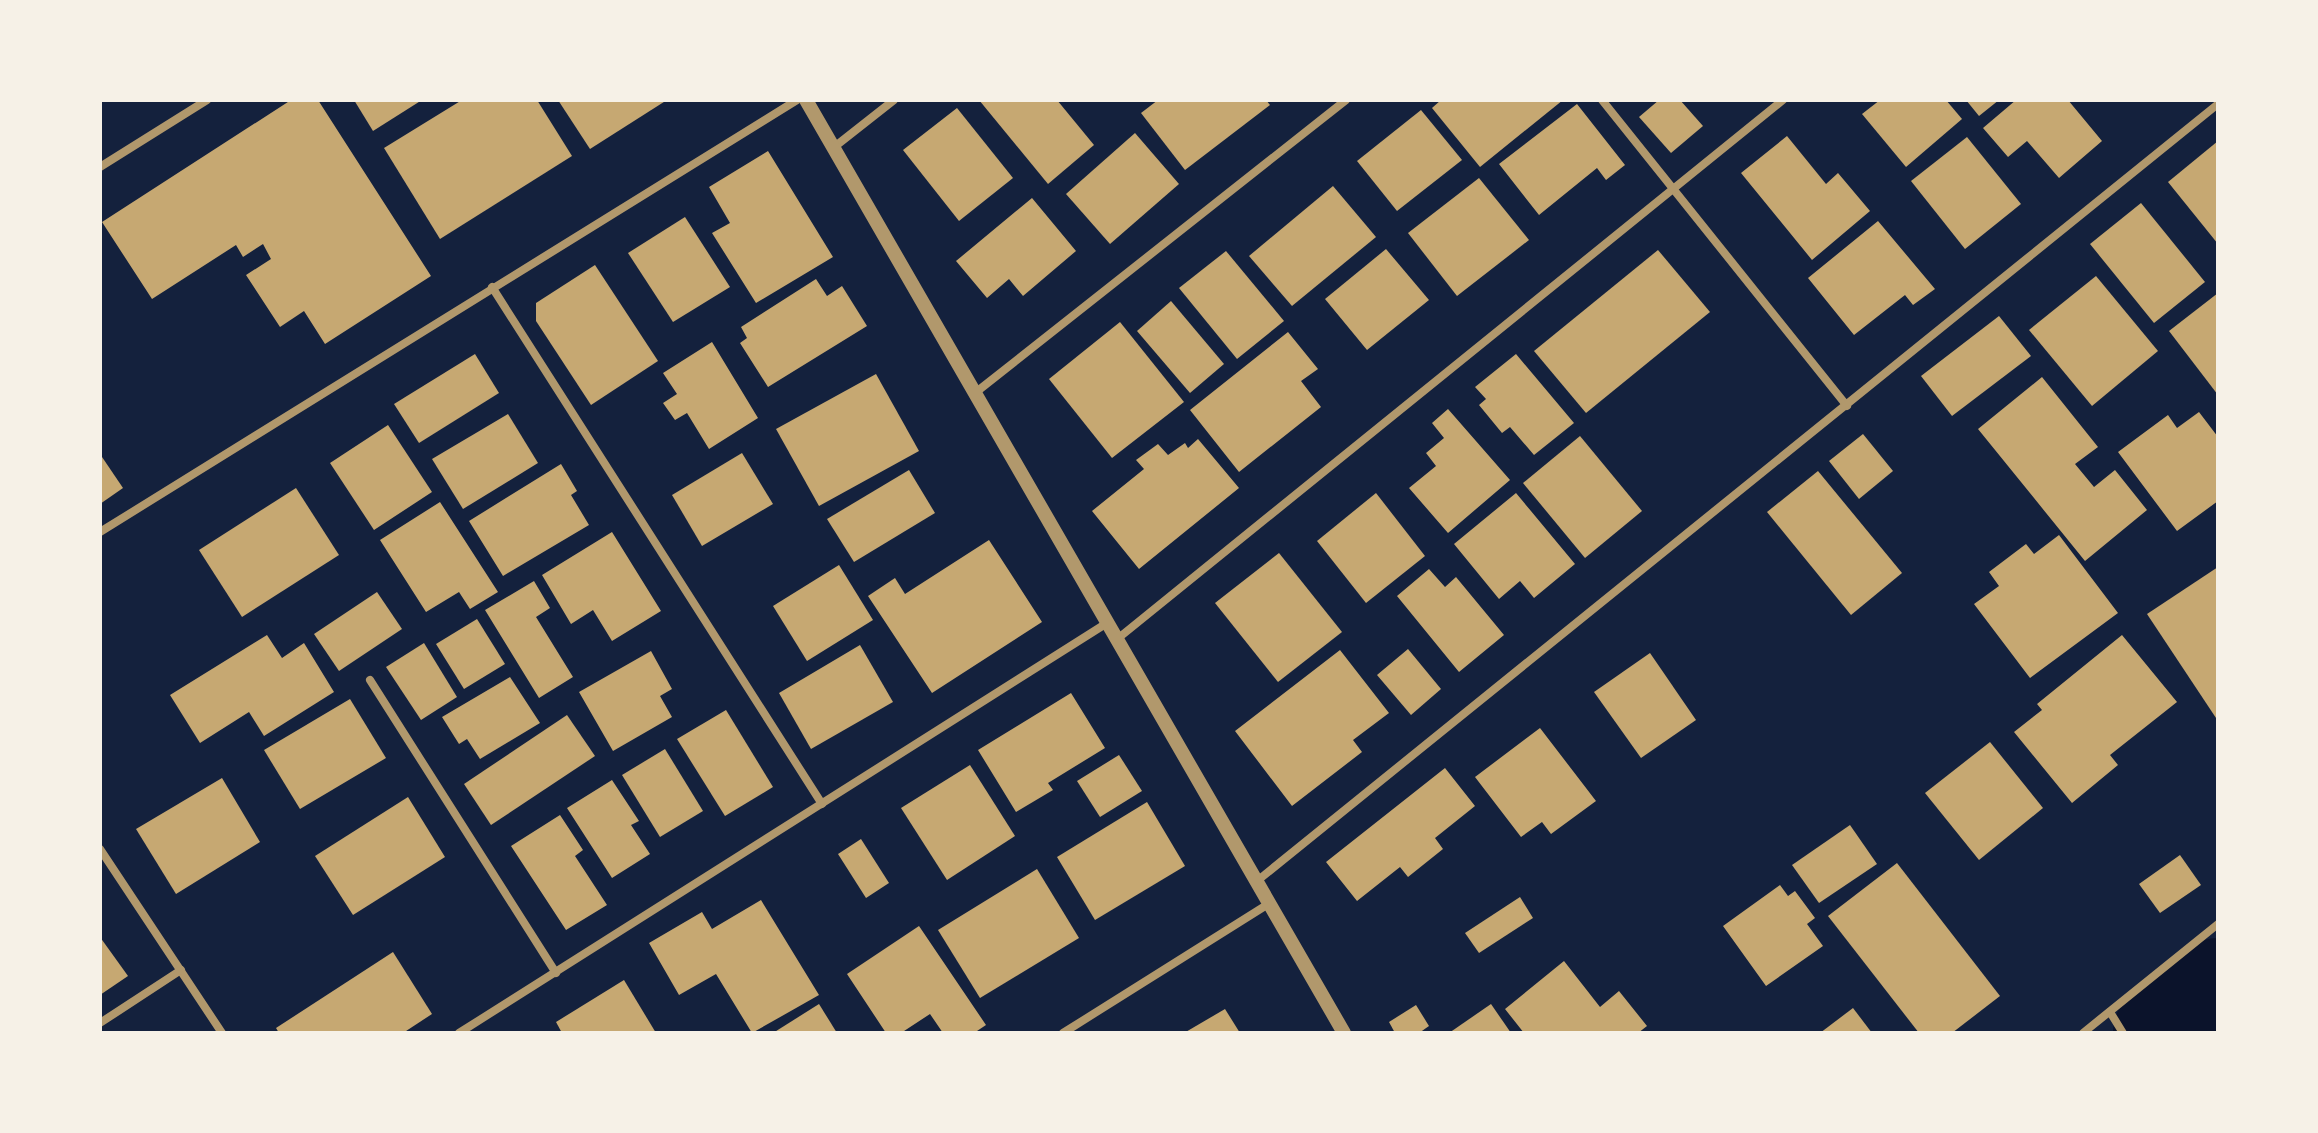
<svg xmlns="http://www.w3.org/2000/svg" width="2318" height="1133" font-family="'Public Sans',sans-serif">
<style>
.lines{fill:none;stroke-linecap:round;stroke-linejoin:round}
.river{stroke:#0b132b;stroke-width:106}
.building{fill:#c6a872}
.minor{stroke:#b1986c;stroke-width:8}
.tertiary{stroke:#b1986c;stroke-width:14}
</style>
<rect width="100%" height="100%" fill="#14213d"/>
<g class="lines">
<polyline class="river" points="2166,1033 2218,991"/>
</g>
<g class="building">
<polygon points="291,100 318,100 431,276 325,344 304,311 280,327 246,275 271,259 263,244 243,257 236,245 152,299 102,222"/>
<polygon points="354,100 422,100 373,131"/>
<polygon points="462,100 537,100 572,156 440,239 384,148"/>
<polygon points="558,100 667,100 590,149"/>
<polygon points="979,100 1057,100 1094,145 1048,184"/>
<polygon points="1158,100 1266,100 1270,105 1185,170 1141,113"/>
<polygon points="1441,100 1563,100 1480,167 1432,108"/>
<polygon points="1659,100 1680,100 1703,126 1671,153 1639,117"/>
<polygon points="1880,100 1946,100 1962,119 1906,167 1862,114"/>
<polygon points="1966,100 1999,100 1979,116"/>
<polygon points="2016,100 2068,100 2102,141 2059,178 2027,141 2008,157 1983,128"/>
<polygon points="1577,104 1625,165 1606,180 1597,168 1539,215 1499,164"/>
<polygon points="957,108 1013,178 959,221 903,150"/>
<polygon points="1421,110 1462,160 1397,211 1357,161"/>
<polygon points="1135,133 1179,184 1110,244 1066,194"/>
<polygon points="1787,136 1826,184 1838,173 1870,211 1812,260 1741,173"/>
<polygon points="1967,137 2021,204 1965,249 1911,181"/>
<polygon points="2218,141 2218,244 2168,182"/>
<polygon points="768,151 833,257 756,303 712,233 730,223 709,187"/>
<polygon points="1479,178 1529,240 1457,296 1408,233"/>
<polygon points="1333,186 1376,237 1292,306 1249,256"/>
<polygon points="1032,198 1076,251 1023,296 1009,279 987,298 956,261"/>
<polygon points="2141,203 2205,282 2154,323 2090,244"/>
<polygon points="685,217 730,287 673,322 628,253"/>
<polygon points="1878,221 1935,289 1913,305 1905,295 1854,335 1808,278"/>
<polygon points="1386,249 1429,300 1367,350 1325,299"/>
<polygon points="1658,250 1710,312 1586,413 1534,351"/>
<polygon points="1226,251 1284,321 1237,359 1179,288"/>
<polygon points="595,265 658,361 591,405 536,321 536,303"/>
<polygon points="2096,276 2158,351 2092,406 2029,330"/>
<polygon points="816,279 827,296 842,286 867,326 768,387 740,343 747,338 741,327"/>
<polygon points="2218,293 2218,395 2169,331"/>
<polygon points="1171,301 1224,364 1190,393 1137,331"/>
<polygon points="1999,316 2031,356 1952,416 1921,376"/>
<polygon points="1120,322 1184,402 1112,458 1049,379"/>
<polygon points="1288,332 1318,369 1301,381 1321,407 1239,472 1190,410"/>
<polygon points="712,342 758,418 709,449 687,413 675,420 663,403 677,394 663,373"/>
<polygon points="475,354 499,393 419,443 394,404"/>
<polygon points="1516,354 1574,423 1534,455 1510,427 1502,433 1479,405 1486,399 1475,387"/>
<polygon points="876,374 919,451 819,506 776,429"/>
<polygon points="2042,377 2098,447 2075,464 2094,487 2115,470 2147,510 2085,561 1978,429"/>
<polygon points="1448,409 1510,480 1448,533 1409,488 1436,466 1426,453 1444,438 1432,423"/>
<polygon points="2199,412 2218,437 2218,486 2216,488 2218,501 2177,531 2118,452 2168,415 2177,428"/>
<polygon points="508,414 538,463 463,509 432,459"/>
<polygon points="388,425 432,492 374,530 330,463"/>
<polygon points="1863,434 1893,471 1859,499 1829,461"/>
<polygon points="1580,436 1642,511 1585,558 1523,483"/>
<polygon points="1198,439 1239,488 1139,569 1092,511 1144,469 1136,460 1158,444 1168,455 1185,443 1188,448"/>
<polygon points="742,453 773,504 702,546 672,495"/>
<polygon points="100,454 123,488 100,504"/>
<polygon points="561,464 577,491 571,495 589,525 503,576 469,521"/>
<polygon points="909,470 935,513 854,562 827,519"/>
<polygon points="1818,471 1902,573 1851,615 1767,512"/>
<polygon points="296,488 339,555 242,617 199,550"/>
<polygon points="1376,493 1425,556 1366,603 1317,541"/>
<polygon points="1516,493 1575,564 1534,598 1520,581 1499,599 1454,544"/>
<polygon points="440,502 498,592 470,609 459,592 426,612 380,540"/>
<polygon points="612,532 661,611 612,641 593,610 571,624 542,575"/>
<polygon points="2059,535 2118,613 2030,678 1974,604 1999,586 1989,572 2026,544 2034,554"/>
<polygon points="989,540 1042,622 932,693 868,596 895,578 905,594"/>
<polygon points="1279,553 1342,632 1278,682 1215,603"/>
<polygon points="839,565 873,620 807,661 773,606"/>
<polygon points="2218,567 2218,721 2147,614"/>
<polygon points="1429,569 1445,587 1456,577 1504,635 1459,672 1397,596"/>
<polygon points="534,581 550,608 536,617 573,677 539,698 485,610"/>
<polygon points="377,592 402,629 339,671 314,634"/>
<polygon points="477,619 505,664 464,689 436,644"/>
<polygon points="267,635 282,658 304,643 334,692 264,736 249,712 200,743 170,695"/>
<polygon points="2122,635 2177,702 2110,755 2118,765 2072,803 2014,732 2042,710 2037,704"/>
<polygon points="424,643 457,697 421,720 386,667"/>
<polygon points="860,645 893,702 811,749 779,693"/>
<polygon points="1408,649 1441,689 1411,715 1377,675"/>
<polygon points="1340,650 1389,713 1353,740 1362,752 1292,806 1235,731"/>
<polygon points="651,651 672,689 660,696 672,717 613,751 579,692"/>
<polygon points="1650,653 1696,720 1641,758 1594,692"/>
<polygon points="510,677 540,723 480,759 467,739 459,744 442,717"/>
<polygon points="1071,693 1105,748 1048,783 1053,790 1016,812 978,750"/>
<polygon points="350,699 386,758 300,809 264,750"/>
<polygon points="726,710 773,787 725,816 677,739"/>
<polygon points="567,715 595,756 491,825 464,784"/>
<polygon points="1540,728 1596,801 1551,834 1542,822 1521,837 1475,777"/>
<polygon points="1990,742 2043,808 1979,860 1925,793"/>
<polygon points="665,749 703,811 660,837 622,775"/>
<polygon points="1119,755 1142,791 1100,817 1077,781"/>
<polygon points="970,765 1015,836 947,880 901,808"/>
<polygon points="1445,768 1475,806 1435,838 1443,849 1408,877 1400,867 1357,901 1326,862"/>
<polygon points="222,778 260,842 176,894 136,829"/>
<polygon points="612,780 639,821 631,825 650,854 612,878 567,808"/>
<polygon points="408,797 445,857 353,915 315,856"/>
<polygon points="1147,802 1185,866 1095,920 1057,857"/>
<polygon points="560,815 583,850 575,856 607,905 566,930 511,846"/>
<polygon points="1850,825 1877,864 1819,903 1792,865"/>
<polygon points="861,839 889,883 866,898 838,854"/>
<polygon points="2180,855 2201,885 2160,913 2139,884"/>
<polygon points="1897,863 2000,996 1952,1033 1919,1033 1828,916"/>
<polygon points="1037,869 1079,938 980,998 938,930"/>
<polygon points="1780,885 1788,896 1795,891 1815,918 1807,924 1823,946 1766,986 1723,926"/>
<polygon points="1520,897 1533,918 1479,953 1465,933"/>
<polygon points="761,900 819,995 752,1033 716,974 679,995 649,943 702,912 712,929"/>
<polygon points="919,926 986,1025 974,1033 943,1033 930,1014 901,1033 886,1033 847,974"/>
<polygon points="100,937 128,976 100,995"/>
<polygon points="393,952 432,1014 403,1033 279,1033 276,1028"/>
<polygon points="1564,961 1600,1007 1619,991 1647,1026 1638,1033 1524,1033 1505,1009"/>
<polygon points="624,980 656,1033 562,1033 556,1022"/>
<polygon points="819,1004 837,1033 773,1033"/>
<polygon points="1491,1004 1511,1033 1449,1033"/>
<polygon points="1416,1005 1429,1026 1419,1033 1395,1033 1389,1022"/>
<polygon points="1853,1008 1872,1033 1820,1033"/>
<polygon points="1225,1009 1240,1033 1184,1033"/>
</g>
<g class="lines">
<g class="minor">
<polyline points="1602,100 1847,406"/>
<polyline points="833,148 894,100"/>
<polyline points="100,167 207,100"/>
<polyline points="492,287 822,804"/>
<polyline points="975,393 1346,100"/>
<polyline points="100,532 797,100"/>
<polyline points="1116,640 1783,100"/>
<polyline points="370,680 556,973"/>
<polyline points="100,849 222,1033"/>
<polyline points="1257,881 2218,104"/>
<polyline points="2110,1012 2123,1033"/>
<polyline points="100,1023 181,970"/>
<polyline points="459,1033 1107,623"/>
<polyline points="1063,1033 1270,903"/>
<polyline points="2083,1033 2218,924"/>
</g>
<polyline class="tertiary" points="806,100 1344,1033"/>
</g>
<rect width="2318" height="1133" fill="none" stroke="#f6f1e7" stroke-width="204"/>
</svg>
